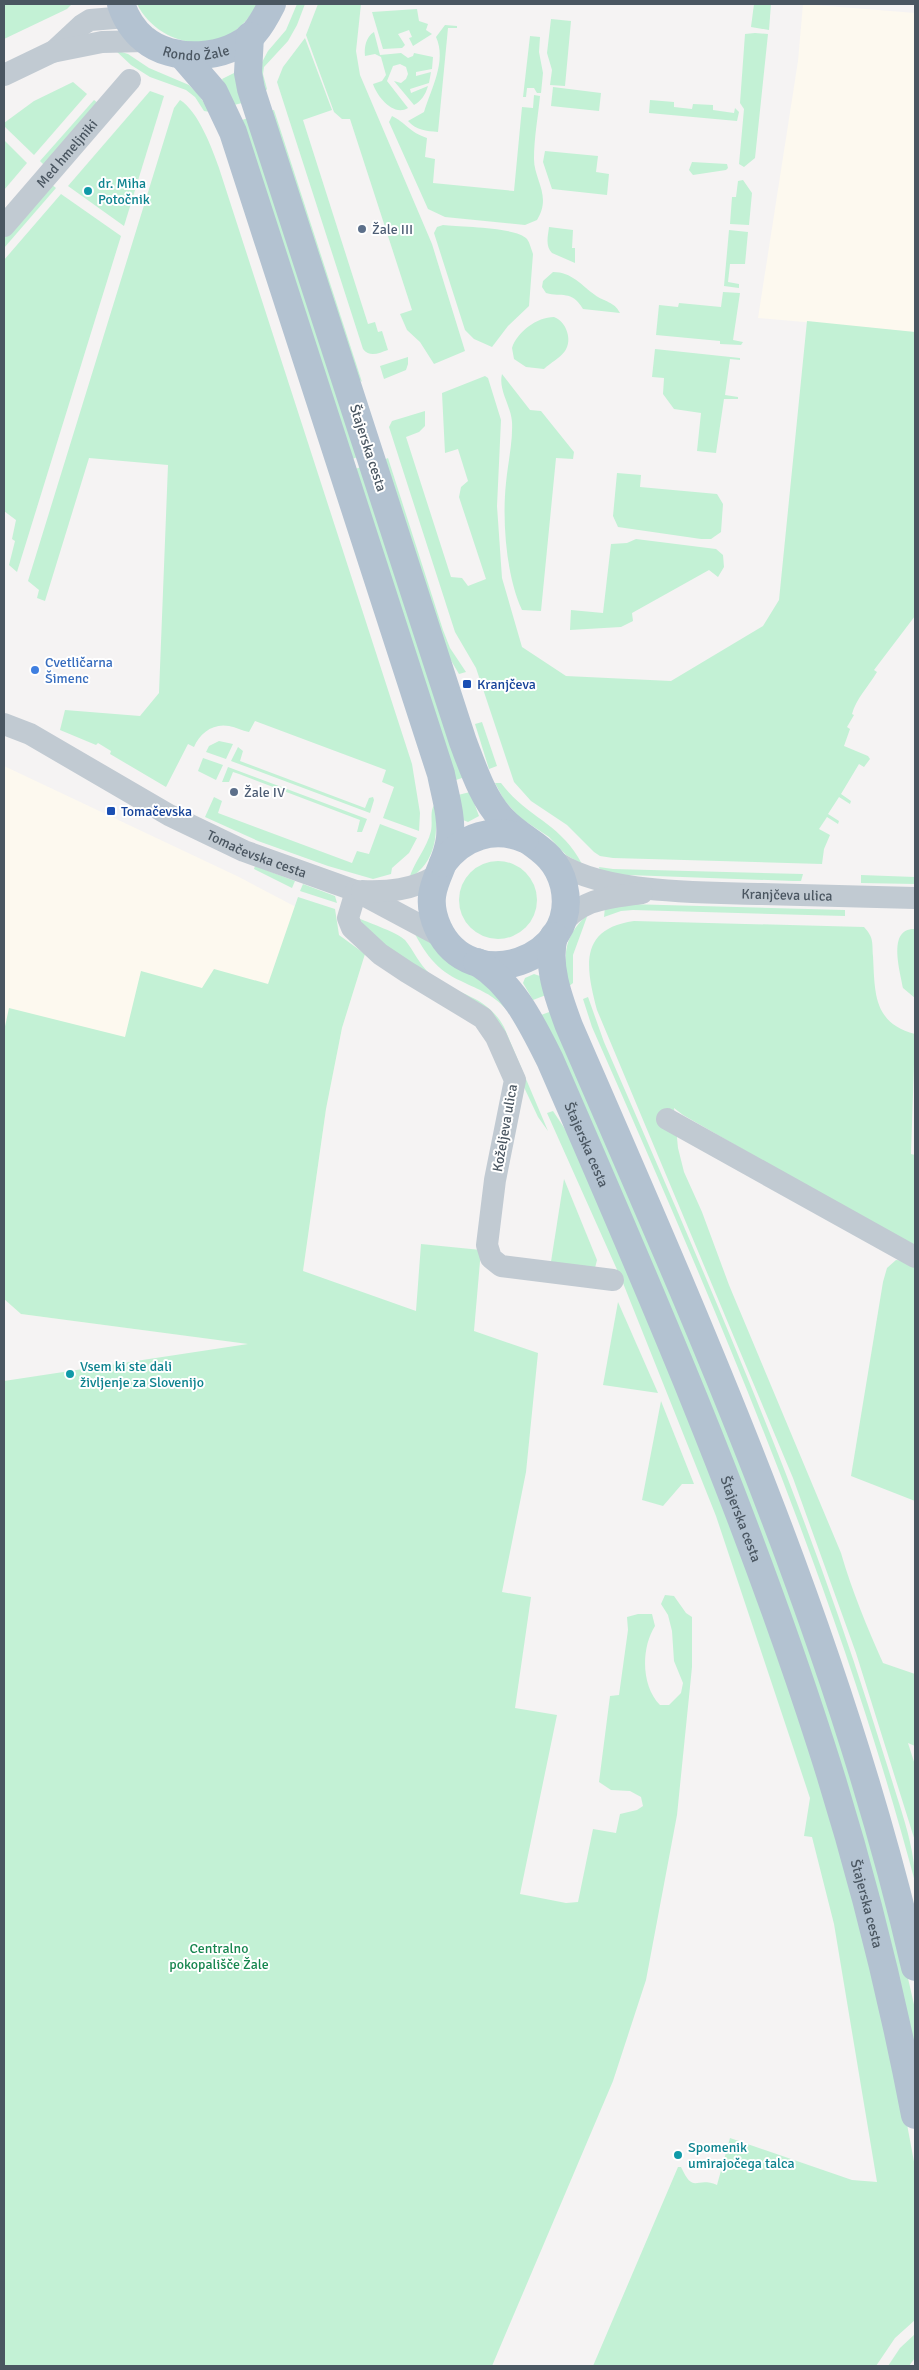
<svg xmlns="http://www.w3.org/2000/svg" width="919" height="2370" font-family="Signika,sans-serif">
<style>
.commercial{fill:#fdf9ef}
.green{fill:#c3f1d5}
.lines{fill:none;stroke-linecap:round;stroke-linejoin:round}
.minor{stroke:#c1cad2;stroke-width:22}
.major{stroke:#b3c2d1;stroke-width:28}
.culture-dot{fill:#0f9aa8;stroke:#fff;stroke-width:2}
.service-dot{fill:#5c6f8a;stroke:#fff;stroke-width:2}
.shop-dot{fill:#3f7fe0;stroke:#fff;stroke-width:2}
.transit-dot{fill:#1a4fb4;stroke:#fff;stroke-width:2}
.labels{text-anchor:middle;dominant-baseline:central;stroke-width:4;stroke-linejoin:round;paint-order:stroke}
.street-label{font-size:14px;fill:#4a5661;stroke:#fff}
.culture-label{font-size:14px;fill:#0d838f;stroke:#fff;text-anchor:start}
.service-label{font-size:14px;fill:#4e5e75;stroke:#fff;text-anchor:start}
.shop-label{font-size:14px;fill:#366cbe;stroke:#fff;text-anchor:start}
.transit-label{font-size:14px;fill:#164399;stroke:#fff;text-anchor:start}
.park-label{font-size:14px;fill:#17864f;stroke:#fff}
</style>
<rect width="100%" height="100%" fill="#f5f3f3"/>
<g class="commercial">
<polygon points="803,4 915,13 915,332 758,318 798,61"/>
<polygon points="4,766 239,877 294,906 365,954 342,1028 326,1109 303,1271 250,1344 21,1314 4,1299"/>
</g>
<g class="green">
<polygon points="4,4 72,4 67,9 4,39"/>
<path d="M137,4H258C251,15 244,25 232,33C198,54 154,38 137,4Z"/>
<polygon points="297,4 305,4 297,25 288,41 264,67 263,74 267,89 263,95 261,64 268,51 286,30"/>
<polygon points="318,4 361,4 356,51 360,75 432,244 465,351 434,364 420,342 407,330 400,314 412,310 350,119 342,119 334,112 306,35"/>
<polygon points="754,4 771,4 769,30 751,27"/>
<polygon points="417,9 419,21 428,24 426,30 432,34 413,46 409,38 412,37 409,30 398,34 405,45 402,48 383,49 372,12"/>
<polygon points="551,19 571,21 565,86 550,85 552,70 547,53"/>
<path d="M445,25L457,26V28H448L438,132C426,131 416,130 408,121L424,112C431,89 447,61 436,37Z"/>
<path d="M374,32L380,55L401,53L408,58L413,56L414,53L433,57L432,69L416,72V76L431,72L429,83L410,89L411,93L428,86C425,96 421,101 414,105L394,81L401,83L406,79L408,74L406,67L400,64L393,66L387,81L408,108C393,117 377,96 373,84L382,81L386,75L381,57L375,54L365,56C364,47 366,37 374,32Z"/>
<polygon points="755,33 768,34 755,158 744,167 739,164 744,109 740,103 745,34"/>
<polygon points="530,36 540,37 539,52 543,73 541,93 537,93 534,88 527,88 526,97 523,97"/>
<path d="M305,38L332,110L303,120L368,324L375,322L378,332L382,331L388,350C379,353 370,358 363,349L277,82L283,67Z"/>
<polygon points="115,50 128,54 149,68 189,85 198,94 210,112 204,111 195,97 186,90 150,77 131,65"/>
<polygon points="236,72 246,102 234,105 222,79"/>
<polygon points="73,82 87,94 34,155 4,126 4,123 34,101"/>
<polygon points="553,87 601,93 599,111 551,106"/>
<polygon points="150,91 164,96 124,226 68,186"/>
<path d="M534,95L540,96C538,117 534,138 534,159C534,180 552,196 537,220L525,225L445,217L428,209L389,122L392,116C405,122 409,132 427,138L425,157L435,159L433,183L514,191L522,107L533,108Z"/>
<polygon points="94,100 99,104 45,166 40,161"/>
<path d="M180,100C198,111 212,148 219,168L412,764L420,813L419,831L383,818L394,787L382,782L386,770L255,721L249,732C242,731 236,727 229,726C213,723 200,733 194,747L188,744L166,787L110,754L111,751L98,743L96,745L60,730L65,710L140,716L159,693L168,465L89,458L45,601L37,598L39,590L28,581L174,108Z"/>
<polygon points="650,100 674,102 674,107 692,109 693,104 713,105 713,110 734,113 735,108 739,112 737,121 649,113"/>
<polygon points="274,110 362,382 354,374 268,111"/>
<polygon points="251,117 361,456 349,460 239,121"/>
<polygon points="4,140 27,163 4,190"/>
<polygon points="545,151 598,156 596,172 609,174 607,195 552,189 543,162"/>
<polygon points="692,162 727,164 728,168 726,170 693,175 689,170"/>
<polygon points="743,180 752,193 749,225 730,224 732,197 736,197 738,181"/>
<polygon points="51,184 56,188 4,248 4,238"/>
<polygon points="61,194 121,236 17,572 9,565 15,541 12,539 16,520 4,511 4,260"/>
<path d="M443,225C460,227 517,227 527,239C530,243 531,249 533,254L529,306L508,326L492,347L474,339L465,330L434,233L437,227Z"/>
<path d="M549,227L573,230L572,248H575V263L552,253C545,246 548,236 549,227Z"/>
<polygon points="729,230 748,232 745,264 730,264 728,282 739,284 739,288 724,286"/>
<path d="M553,272C572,272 581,285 595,295C604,302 614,301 620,313L583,309C571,289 562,298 546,293L542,287L543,281Z"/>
<polygon points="723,292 740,293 733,340 743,342 741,345 720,344 720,341 656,335 659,305 678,307 679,303 721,307"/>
<path d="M554,317C566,321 573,340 565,351C560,358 550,363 544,369L526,367L514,359L512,348C517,332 537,317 554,317Z"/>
<path d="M807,321L915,332V616L874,670L877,672C868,687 856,699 852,714L854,715L847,727L850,729L844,746L868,756L870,759L864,767L859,764L841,794L851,801L850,804L839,797L828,814L839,821L838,824L827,817L819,829L830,835L824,849L822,864L613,858L600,856L594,852L567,825L531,801L514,782L476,668L455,632L389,427L392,421L425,411V426L419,432L406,437L451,577L462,578L468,586L486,579L459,497L461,487L468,481L458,449L445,453L442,393L485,376L488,378L501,420L497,506L502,578L522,647L566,676L671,681L763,626L779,600Z"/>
<polygon points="655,349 740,358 740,360 730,359 725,395 738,397 738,399 724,399 716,453 697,451 701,413 674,409 663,394 664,378 652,377"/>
<polygon points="408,357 408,364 406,370 384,379 380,366"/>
<path d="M502,374L530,410L541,411L574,452L573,459L556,458L541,611L522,610C506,576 502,520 506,483C508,462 513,442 512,422C511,406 498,390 502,374Z"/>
<polygon points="388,458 443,630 450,648 466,672 459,674 446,652 381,461"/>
<polygon points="364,466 465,777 453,781 352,470"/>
<polygon points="617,473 641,475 640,487 717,494 723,504 721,532 711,539 701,539 618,527 613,516"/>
<polygon points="636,539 716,549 723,555 724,567 718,577 709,570 632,613 633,621 621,627 570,630 571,610 603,613 611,544 627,543"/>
<polygon points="482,722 497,766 489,769 475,724"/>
<polygon points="219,741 233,744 226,759 206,752 209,746"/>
<polygon points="238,747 243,751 240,761 365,808 369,798 373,797 374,800 370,813 231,761"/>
<polygon points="203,758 223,765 216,780 198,771"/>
<polygon points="228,767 367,819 362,832 357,832 360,820 239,774 233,772 229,782 222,782"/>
<path d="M495,783H501C527,818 561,823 582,864L566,855L549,837L519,817L504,800Z"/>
<polygon points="470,792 479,816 468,822 463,820 458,795"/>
<polygon points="214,797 222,801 218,813 352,863 357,851 369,854 380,824 417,838 409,853 392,868 391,874 373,879 328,866 258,841 205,817"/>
<path d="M435,804C438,834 437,861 409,879C414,862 427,848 431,831C433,821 429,811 435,804Z"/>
<circle cx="498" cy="900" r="39"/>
<polygon points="255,866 295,881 292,888 254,869"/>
<polygon points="599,867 613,869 803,874 801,881 793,881 601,874"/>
<polygon points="861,875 915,877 915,884 861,883"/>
<polygon points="303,884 335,896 337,903 300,891"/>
<path d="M298,897L335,909L339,935L365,954L342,1028L326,1109L303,1271L416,1311L421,1244L481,1250L474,1331L538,1353L526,1472L502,1592L531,1597L515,1708L557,1715L520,1894L566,1903L578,1902L593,1829L616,1833L620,1814L637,1810L643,1806L641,1797L630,1791L611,1790L599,1782L610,1696L619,1695L628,1630L627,1617L638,1614H652L655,1626C641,1648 641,1686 660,1705H669L681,1693L683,1683L674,1661L672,1631L668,1615L661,1604L665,1595L674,1596L686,1613L692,1617V1667L677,1815L646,1980L613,2081L492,2366H4V1381L248,1344L21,1314L4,1299V1031L9,1008L125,1037L141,971L202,988L214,969L268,984Z"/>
<polygon points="627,904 845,910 845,916 633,910 621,911 604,917 605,907"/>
<path d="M588,914L573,955V983L568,987C564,955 562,938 588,914Z"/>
<path d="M360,919C370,923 398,933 405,940C414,951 419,964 430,974C457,997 485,993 504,1027L548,1131L538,1117L507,1051L366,932Z"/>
<path d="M634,921L864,927C874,938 872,942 873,956C875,993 873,1023 915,1034L911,1154L915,1155V1248L683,1115L674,1108L678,1148L684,1172L702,1212L729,1285L841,1553C852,1591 867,1627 883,1663L915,1674V1746L908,1743L915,1765V1841L856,1653L793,1478L597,1010C586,968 578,929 634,921Z"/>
<path d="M412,928L431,943L448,962L478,979L496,995L507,1010C491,993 481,991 461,981C437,971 423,951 412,928Z"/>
<path d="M915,929V998L903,988C900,970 887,928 915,929Z"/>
<polygon points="534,974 540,976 546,995 533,1000 523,983 525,978"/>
<path d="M588,997L604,1042C699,1261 797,1481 869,1708C879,1740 889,1771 899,1803C907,1829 915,1855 915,1882C837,1588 715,1306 592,1027L583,999Z"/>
<polygon points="552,1011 660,1262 807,1632 902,1952 915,2009 915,2066 890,1955 541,1015"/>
<path d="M553,1111L575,1144L749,1564L832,1811L898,2076L915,2167V2320L895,2338L876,2366H593L678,2167H681C694,2195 695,2176 717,2185L730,2138L852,2180L877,2182L834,1924L812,1837L804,1836L810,1798L716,1516L623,1283L547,1113Z"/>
<polygon points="564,1179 597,1260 595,1268 550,1268"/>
<polygon points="896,1260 905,1261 915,1266 915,1501 851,1476 883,1282 887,1268"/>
<polygon points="618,1302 658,1393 603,1385"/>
<polygon points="661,1401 694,1484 682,1484 663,1506 642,1500"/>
<polygon points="915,2334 915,2358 909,2366 888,2366 900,2348"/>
</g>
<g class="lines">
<g class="minor">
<polyline points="53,52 82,25 90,20 127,17"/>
<polyline points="4,75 52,52 102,42 146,41"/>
<path id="s1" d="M4,226L130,80"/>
<path id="s2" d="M4,724L30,734L169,815L244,851L356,891L444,938"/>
<path id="s3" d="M551,858C597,895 704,892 762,894C813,895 864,897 915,898"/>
<polyline points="356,891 348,918 352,928 380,954 407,972 483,1018 496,1037 515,1080 495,1180 487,1245 491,1258 501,1266 613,1280"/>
<path d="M362,891C389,892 412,890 436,876"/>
<path d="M558,929C580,898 607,898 642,893"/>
<polyline points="667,1119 915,1257"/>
</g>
<g class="major">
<path id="s4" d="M121,4C125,16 133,30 144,39C172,63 228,60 254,33C262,24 267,14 272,4"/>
<path d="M182,55L214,92L233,132L441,774C445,795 452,816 450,838C446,873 420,888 438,928C470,998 581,961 564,886C555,848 525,844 502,819C483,799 473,768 463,742L251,89L248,73L250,36"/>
<path d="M443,863C463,836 494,826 525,839"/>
<path d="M554,936C546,965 559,999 569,1026C702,1332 840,1641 915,1967"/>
<path id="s5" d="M477,962C513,984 532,1024 550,1060C648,1285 746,1511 821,1745C860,1866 891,1990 915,2115"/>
</g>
</g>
<g class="culture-dot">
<circle cx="88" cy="191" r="5"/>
<circle cx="70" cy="1374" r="5"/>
<circle cx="678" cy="2155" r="5"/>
</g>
<g class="service-dot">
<circle cx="362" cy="229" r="5"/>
<circle cx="234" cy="792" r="5"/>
</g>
<circle class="shop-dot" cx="35" cy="670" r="5"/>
<g class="transit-dot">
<rect x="462" y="679" width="10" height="10" rx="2.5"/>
<rect x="106" y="806" width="10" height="10" rx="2.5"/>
</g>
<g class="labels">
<g class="street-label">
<text stroke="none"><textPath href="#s4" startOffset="98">Rondo Žale</textPath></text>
<text stroke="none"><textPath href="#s1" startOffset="96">Med hmeljniki</textPath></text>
<text transform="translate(368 448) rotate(72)">Štajerska cesta</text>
<text stroke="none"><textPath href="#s2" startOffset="285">Tomačevska cesta</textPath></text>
<text stroke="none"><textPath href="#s3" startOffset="242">Kranjčeva ulica</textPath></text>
<text transform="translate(505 1128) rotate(-80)">Koželjeva ulica</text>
<text stroke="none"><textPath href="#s5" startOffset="216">Štajerska cesta</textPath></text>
<text stroke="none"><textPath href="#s5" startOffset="621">Štajerska cesta</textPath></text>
<text stroke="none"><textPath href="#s5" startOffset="1026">Štajerska cesta</textPath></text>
</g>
<g class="culture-label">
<text x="98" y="183">dr. Miha<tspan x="98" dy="16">Potočnik</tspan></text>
<text x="80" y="1366">Vsem ki ste dali<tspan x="80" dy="16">življenje za Slovenijo</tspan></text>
<text x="688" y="2147">Spomenik<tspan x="688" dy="16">umirajočega talca</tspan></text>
</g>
<g class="service-label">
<text x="372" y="229">Žale III</text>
<text x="244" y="792">Žale IV</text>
</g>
<g class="shop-label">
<text x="45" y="662">Cvetličarna<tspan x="45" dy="16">Šimenc</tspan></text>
</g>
<g class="transit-label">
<text x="477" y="684">Kranjčeva</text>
<text x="121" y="811">Tomačevska</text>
</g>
<g class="park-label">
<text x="219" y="1948">Centralno<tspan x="219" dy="16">pokopališče Žale</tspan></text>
</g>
</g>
<rect width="919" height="2370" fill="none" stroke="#4a5661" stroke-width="10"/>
</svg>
